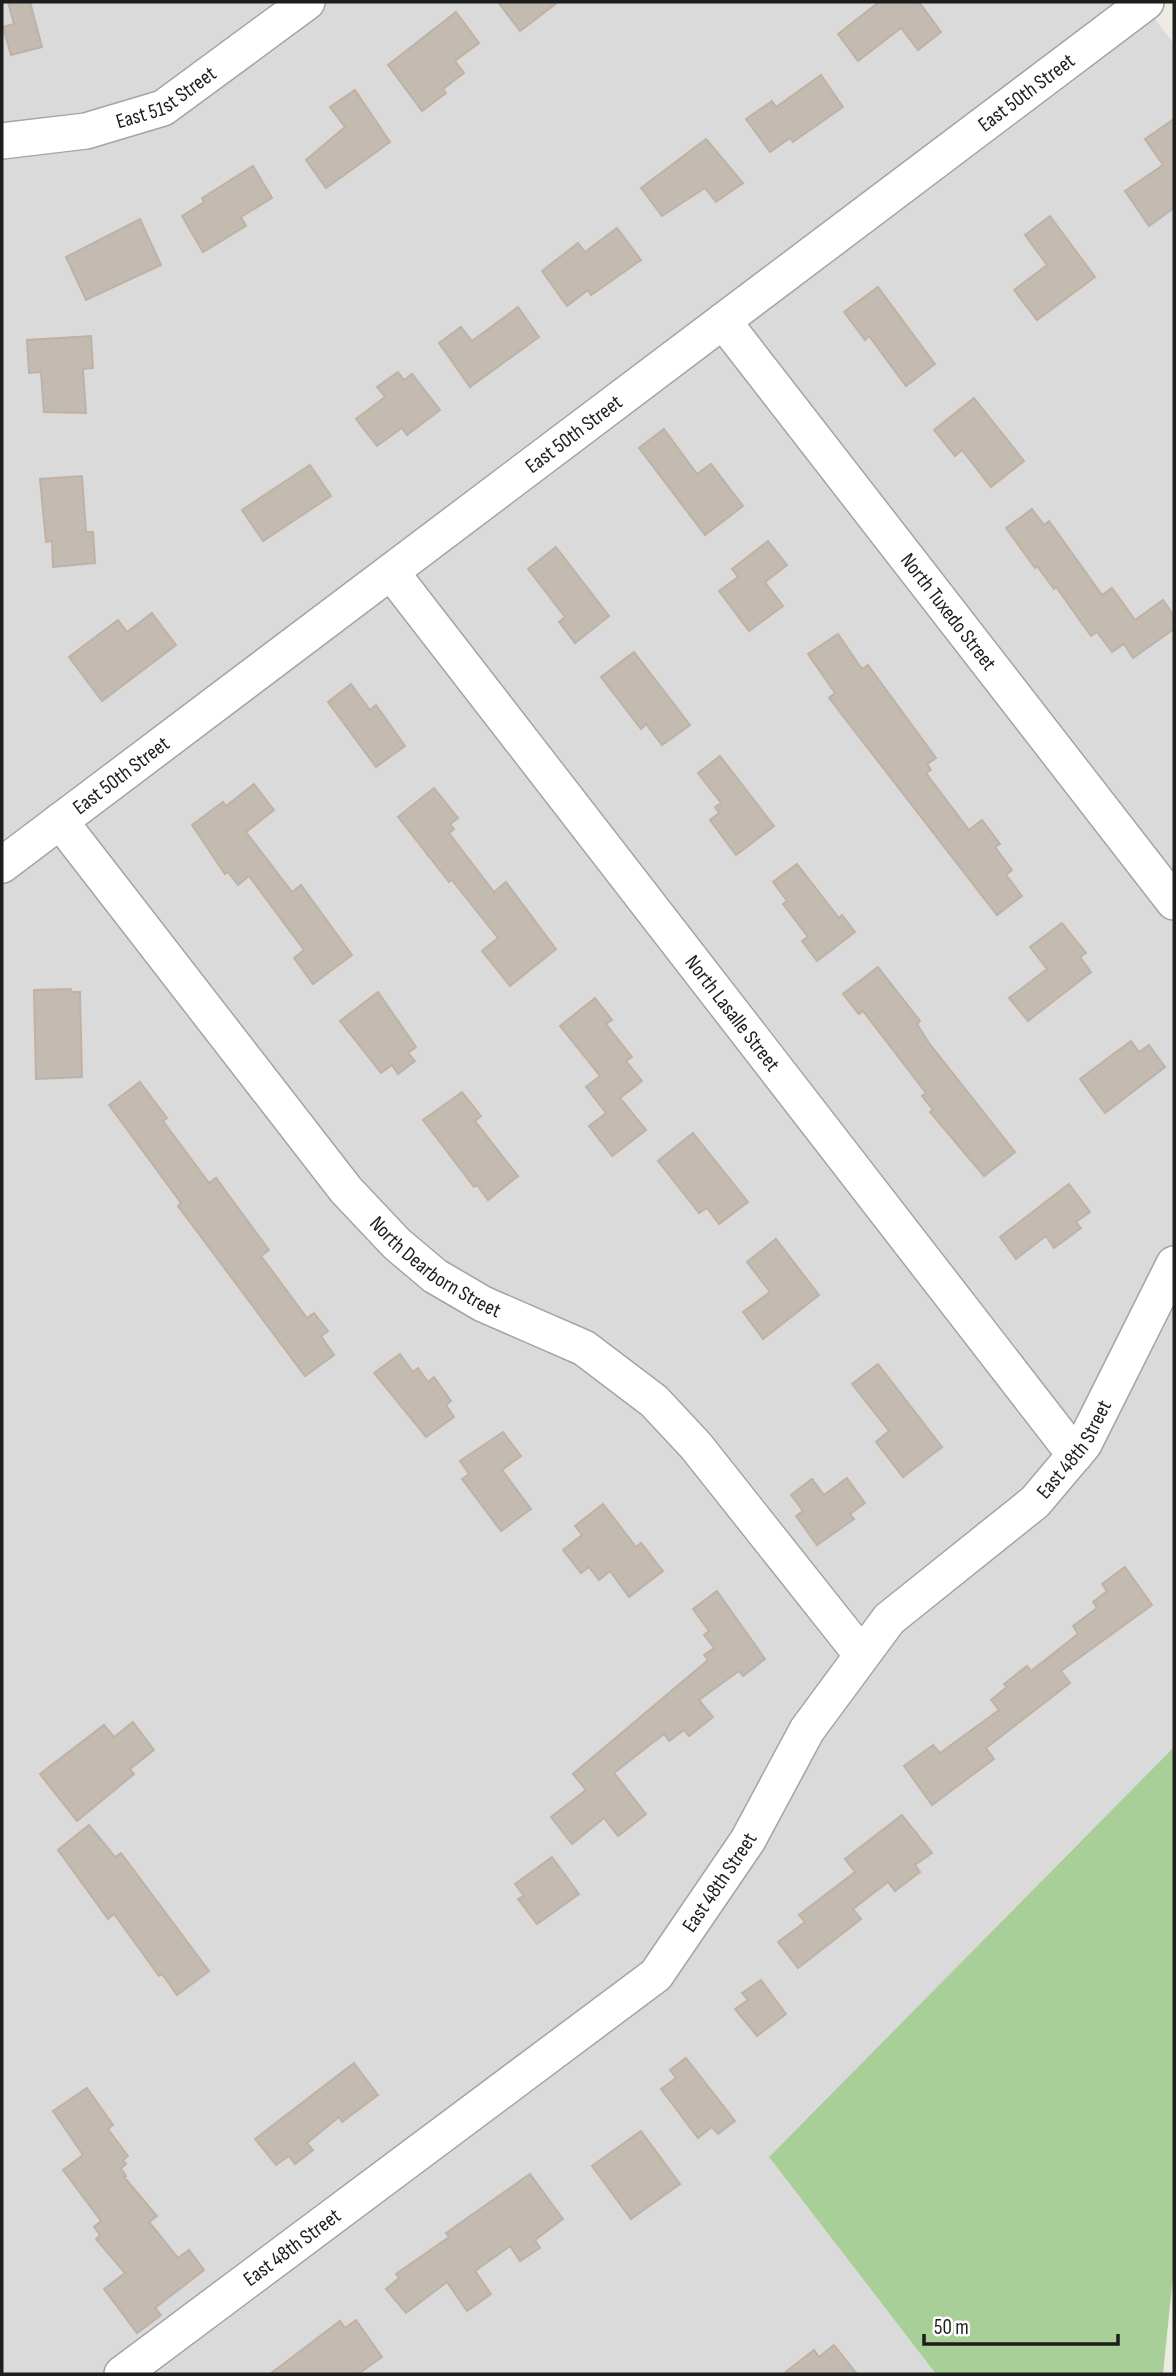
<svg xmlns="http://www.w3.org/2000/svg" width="1176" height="2376" font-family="'Sofia Sans Condensed',sans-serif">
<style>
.residential{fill:#dbdada}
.forest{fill:#a8cf97}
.building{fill:#c3bab2;stroke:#c0b1a5;stroke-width:2}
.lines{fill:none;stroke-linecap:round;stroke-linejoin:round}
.minor-casing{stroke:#a4a4a4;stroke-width:38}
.minor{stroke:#fff;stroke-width:35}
.labels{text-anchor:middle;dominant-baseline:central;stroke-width:7;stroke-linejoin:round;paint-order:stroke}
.street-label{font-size:21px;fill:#1d1d1d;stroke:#fff}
</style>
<rect width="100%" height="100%" fill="#efebe3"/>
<polygon class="residential" points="2,2 1142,2 1174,44 1174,1747 769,2157 936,2374 2,2374"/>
<polygon class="forest" points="1174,1747 1174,2266 1163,2374 936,2374 769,2157"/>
<g class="building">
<polygon points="8,2 30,2 42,47 11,55 3,27 14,24"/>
<polygon points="498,2 558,2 520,31"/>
<polygon points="879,2 919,2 941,32 918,50 901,28 858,61 838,34"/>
<polygon points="456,12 479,43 455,61 464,73 443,89 446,93 422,111 388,65"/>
<polygon points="821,75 843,107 793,142 790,138 770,152 746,119 772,101 776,107"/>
<polygon points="355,90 390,142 326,188 306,160 345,127 330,107"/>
<polygon points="1174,119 1174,208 1149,226 1125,191 1163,165 1145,139"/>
<polygon points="706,139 743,183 716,202 705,188 662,216 641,188"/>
<polygon points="253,166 272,198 241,217 246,226 203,252 182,216 204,202 202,198"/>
<polygon points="1050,216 1095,277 1037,320 1014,290 1047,265 1025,235"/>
<polygon points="140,219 161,265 86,300 66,257"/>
<polygon points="617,228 641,260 591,295 588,290 567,306 542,271 578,243 585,252"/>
<polygon points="878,287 935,364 906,386 869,336 865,340 844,312"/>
<polygon points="518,307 539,337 470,387 439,343 461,327 472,341"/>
<polygon points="91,336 93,368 83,369 86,413 44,412 41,372 29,373 27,340"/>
<polygon points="398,372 404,380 412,374 440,410 407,435 402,428 377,446 356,419 385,397 377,387"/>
<polygon points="974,398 1024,461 991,487 962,450 955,456 934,430"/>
<polygon points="664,429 697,474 711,464 743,506 705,535 639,448"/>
<polygon points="310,465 331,496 263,541 242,510"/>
<polygon points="82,476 86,532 93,532 95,563 53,567 52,541 46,542 40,479"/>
<polygon points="1032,509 1044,525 1049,521 1102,595 1112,588 1135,620 1163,600 1174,616 1174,629 1133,658 1124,644 1112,652 1097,632 1091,636 1056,587 1054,589 1037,566 1035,568 1006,528"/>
<polygon points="768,541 787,565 765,582 783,606 749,631 719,591 738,577 732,569"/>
<polygon points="556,547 609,616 575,643 559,622 565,617 528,569"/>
<polygon points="152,613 176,645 102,701 69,657 118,620 127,632"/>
<polygon points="838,634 862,669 868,665 936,758 927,764 931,770 926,773 969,830 982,820 1000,844 995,847 1012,870 1006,875 1022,896 997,915 829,698 835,693 808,654"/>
<polygon points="634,652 690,725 662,745 646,724 641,729 601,677"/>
<polygon points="351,684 370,710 376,705 405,746 376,767 328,702"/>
<polygon points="720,756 774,826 736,855 710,820 719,813 715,807 721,803 698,773"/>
<polygon points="254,784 274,810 246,832 292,892 301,885 352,955 313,984 294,958 304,950 249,876 238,885 228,872 225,874 192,825 223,802 226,806"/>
<polygon points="434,788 458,818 450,824 454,829 449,833 494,892 506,882 556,949 510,986 482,951 498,938 452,880 449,882 398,817"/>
<polygon points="797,864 839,918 842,915 855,932 817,961 802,941 808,937 783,904 787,901 773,882"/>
<polygon points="1062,923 1086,953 1080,957 1091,972 1028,1021 1009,998 1047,969 1030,947"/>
<polygon points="878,967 920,1021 917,1024 929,1043 1015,1152 984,1176 930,1112 933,1110 922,1096 926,1093 863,1011 859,1014 843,994"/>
<polygon points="71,989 72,992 80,992 82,1077 36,1079 34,990"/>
<polygon points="378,992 416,1047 408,1053 415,1061 398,1074 392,1065 381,1073 340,1021"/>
<polygon points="595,998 612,1020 606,1024 632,1057 626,1061 642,1081 620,1098 646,1130 612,1156 589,1126 606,1113 586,1087 600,1076 560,1026"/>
<polygon points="1131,1041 1139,1052 1149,1045 1165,1067 1105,1113 1080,1079"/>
<polygon points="140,1082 167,1118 163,1121 209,1183 216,1178 269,1250 261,1256 307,1318 314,1313 328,1331 321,1336 334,1355 305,1376 178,1206 181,1203 109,1105"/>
<polygon points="462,1092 481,1116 475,1121 518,1176 488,1200 477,1185 474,1187 423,1120"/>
<polygon points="693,1133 748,1202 719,1224 707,1208 699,1213 658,1161"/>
<polygon points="1069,1184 1090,1212 1076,1222 1081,1228 1054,1248 1046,1236 1016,1259 1000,1237"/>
<polygon points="776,1239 819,1295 763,1339 743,1312 770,1292 747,1262"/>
<polygon points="400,1354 413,1372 418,1368 428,1382 434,1377 451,1401 446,1405 454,1417 426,1437 374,1373"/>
<polygon points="878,1364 942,1447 903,1477 876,1442 889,1431 852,1384"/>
<polygon points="503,1432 521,1456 502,1470 531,1509 501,1531 462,1479 469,1474 460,1461"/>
<polygon points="847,1478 865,1503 850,1514 854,1519 817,1545 796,1516 803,1511 791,1495 812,1479 824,1495"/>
<polygon points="603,1504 636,1547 641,1543 663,1571 629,1597 610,1571 599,1580 589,1567 581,1573 563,1550 582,1535 575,1526"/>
<polygon points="1125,1567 1152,1605 1061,1671 1070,1683 986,1748 994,1759 932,1805 904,1766 933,1745 940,1753 999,1710 991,1700 1007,1687 1004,1684 1027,1666 1031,1671 1078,1634 1073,1626 1097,1608 1093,1602 1107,1591 1102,1584"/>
<polygon points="717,1591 765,1659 743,1676 739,1671 699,1700 713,1717 689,1736 684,1730 669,1741 664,1734 614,1773 646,1814 618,1836 604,1818 572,1844 551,1817 586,1790 573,1774 708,1660 704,1655 714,1648 704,1635 709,1631 693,1609"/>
<polygon points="133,1722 154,1750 130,1769 134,1774 77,1821 40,1774 104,1725 114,1737"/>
<polygon points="902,1815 932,1853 915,1865 920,1872 895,1891 888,1882 853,1909 861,1919 798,1968 778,1942 805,1922 799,1915 855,1872 845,1859"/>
<polygon points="89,1825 115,1857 121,1853 209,1971 177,1995 162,1974 159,1976 114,1914 108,1919 58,1850"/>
<polygon points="552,1857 579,1894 537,1924 518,1899 524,1896 515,1884"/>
<polygon points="761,1980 786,2014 757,2036 735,2009 748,2000 742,1993"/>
<polygon points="686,2058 735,2121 718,2134 712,2127 698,2138 661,2089 676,2078 670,2070"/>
<polygon points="354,2063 378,2095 342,2122 339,2117 307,2143 313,2150 295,2164 289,2156 276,2165 255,2139"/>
<polygon points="87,2088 113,2125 108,2129 128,2156 123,2160 126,2164 121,2168 126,2176 124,2177 157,2216 149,2222 178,2258 189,2250 204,2270 155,2308 161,2315 137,2333 104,2289 125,2273 96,2239 100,2235 94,2227 101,2221 63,2170 83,2155 53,2111"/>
<polygon points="641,2131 680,2184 631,2219 592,2166"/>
<polygon points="530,2174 563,2219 535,2240 540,2248 520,2261 510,2246 475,2271 491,2294 467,2311 447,2282 406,2313 386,2289 399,2278 396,2274 449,2237 446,2233"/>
<polygon points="356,2320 382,2357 358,2374 270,2374 340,2321 345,2328"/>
<polygon points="834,2345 857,2374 783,2374 814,2350 819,2357"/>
</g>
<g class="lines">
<defs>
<g id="minor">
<path id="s1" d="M2,141L86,131L163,108L307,2"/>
<path id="s2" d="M723,321L1174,902"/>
<path id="s3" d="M391,572L1075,1455"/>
<path id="s4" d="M60,821L346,1190L397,1244L435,1276L483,1304L584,1348L654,1401L696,1446L861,1654"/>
<path id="s5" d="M2,865L1146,2"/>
<path id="s6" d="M122,2374L656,1975L748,1840L807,1730L889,1619L1035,1502L1084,1444L1174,1264"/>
</g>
</defs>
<use href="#minor" class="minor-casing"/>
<use href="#minor" class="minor"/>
</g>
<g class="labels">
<g class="street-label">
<text stroke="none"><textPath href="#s5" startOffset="1283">East 50th Street</textPath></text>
<text stroke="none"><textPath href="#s1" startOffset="172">East 51st Street</textPath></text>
<text stroke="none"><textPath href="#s5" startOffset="716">East 50th Street</textPath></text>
<text stroke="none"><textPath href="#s2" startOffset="368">North Tuxedo Street</textPath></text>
<text stroke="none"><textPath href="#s5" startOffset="149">East 50th Street</textPath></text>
<text stroke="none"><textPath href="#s3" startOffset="558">North Lasalle Street</textPath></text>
<text stroke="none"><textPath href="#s4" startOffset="586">North Dearborn Street</textPath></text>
<text stroke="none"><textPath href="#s6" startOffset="1346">East 48th Street</textPath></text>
<text stroke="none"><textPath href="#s6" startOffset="779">East 48th Street</textPath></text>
<text stroke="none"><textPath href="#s6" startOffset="212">East 48th Street</textPath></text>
</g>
</g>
<rect width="1176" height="2376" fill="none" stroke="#1d1d1d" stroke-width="7"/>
<path d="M924 2334v10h194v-10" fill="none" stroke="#1d1d1d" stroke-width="3.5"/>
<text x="934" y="2334" font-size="21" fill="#1d1d1d" stroke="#ffffff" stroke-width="5" paint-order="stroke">50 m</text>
</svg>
